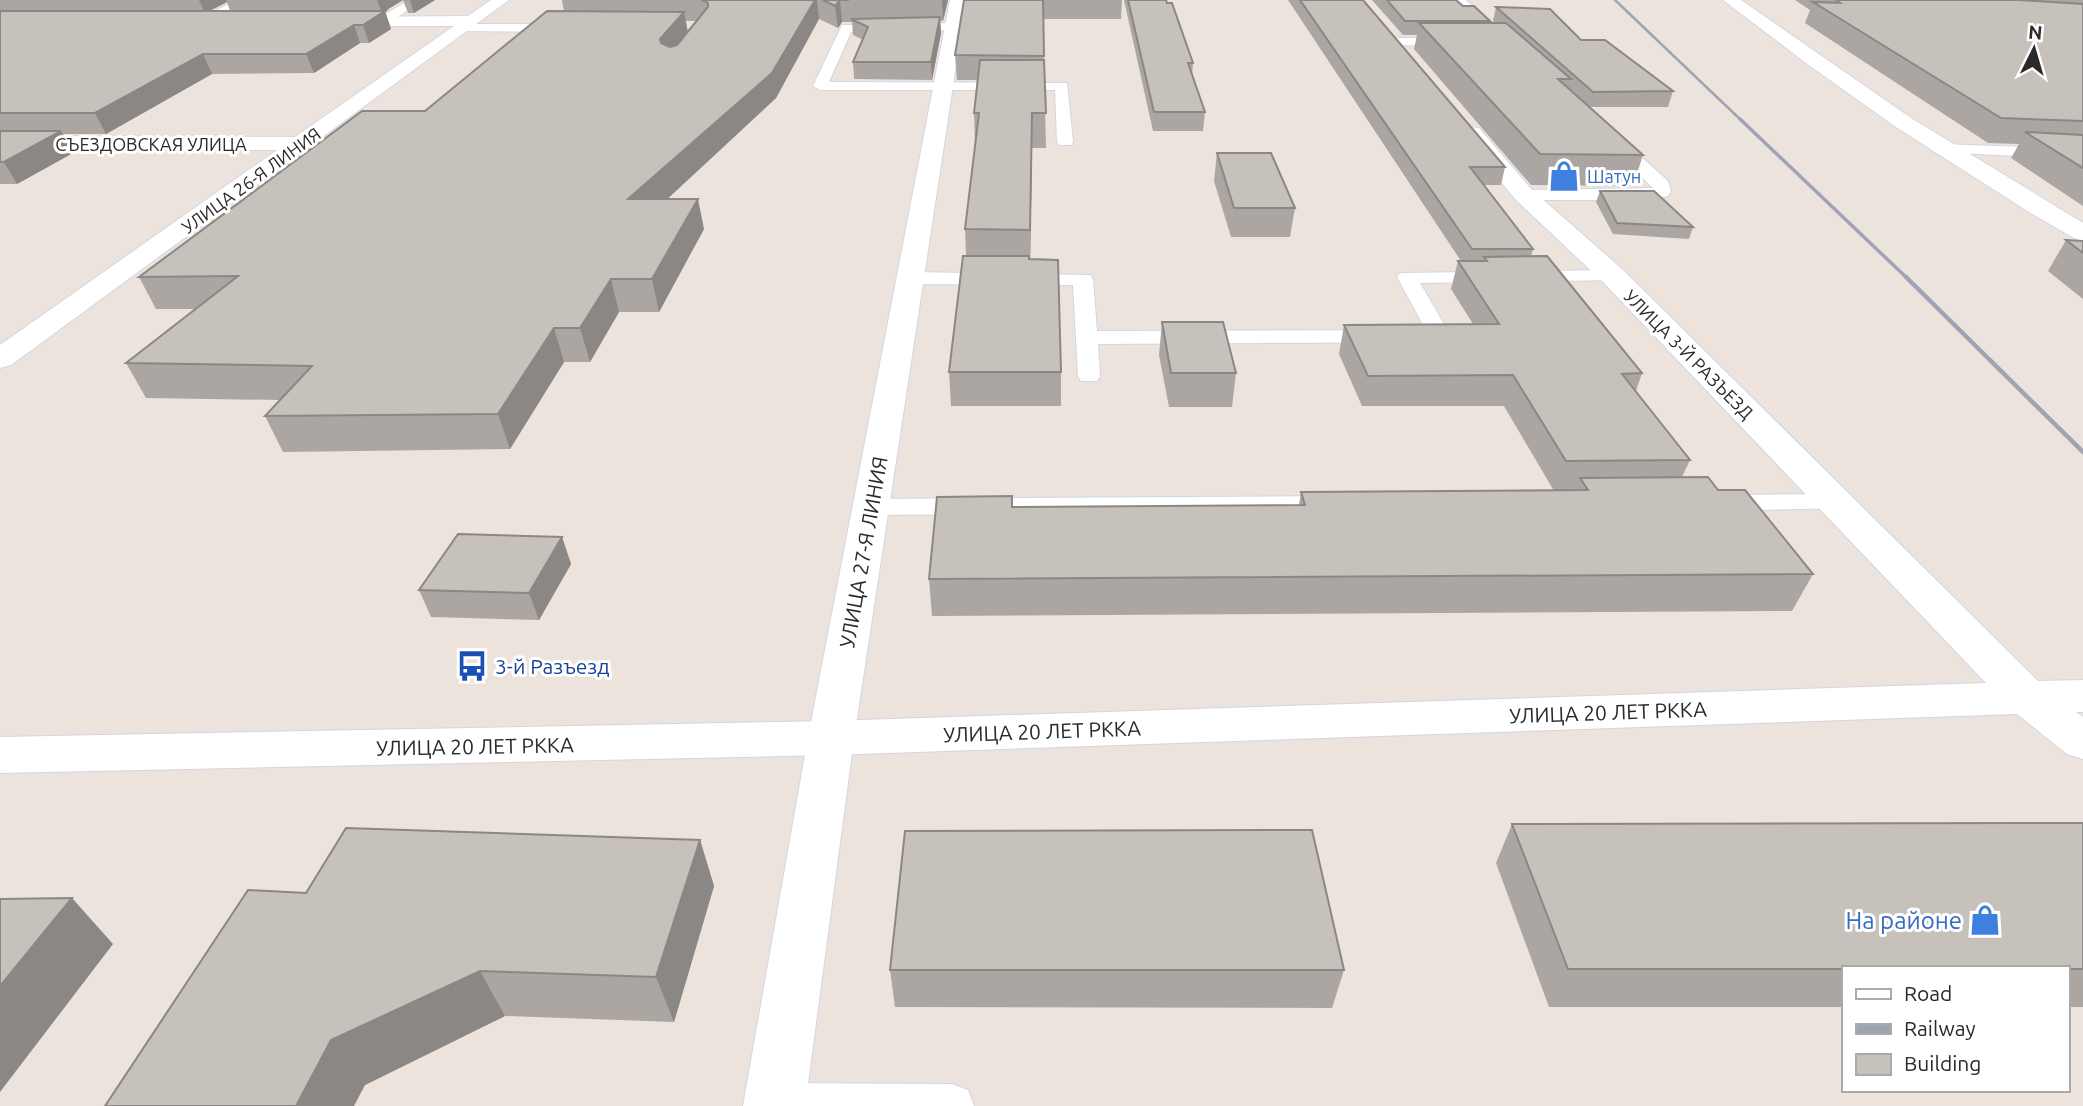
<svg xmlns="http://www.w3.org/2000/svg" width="2083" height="1106" font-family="Ubuntu,sans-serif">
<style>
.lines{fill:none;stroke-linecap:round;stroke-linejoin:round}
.service-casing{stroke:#d2d6e2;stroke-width:2}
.minor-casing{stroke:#d2d6e2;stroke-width:2}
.secondary-casing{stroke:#d2d6e2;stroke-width:2}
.service{fill:#fff;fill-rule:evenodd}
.minor{fill:#fff;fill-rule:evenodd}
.secondary{fill:#fff;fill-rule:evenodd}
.rail-far2{stroke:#9fa4b4;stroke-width:2.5}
.rail-far1{stroke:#9fa4b4;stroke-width:3.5}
.rail{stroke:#9fa4b4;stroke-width:4.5}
.wall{fill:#aba6a2;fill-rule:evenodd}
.shaded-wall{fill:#8b8784}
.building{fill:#c7c1bc;stroke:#8b8784;stroke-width:2}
.labels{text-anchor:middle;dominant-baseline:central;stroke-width:6;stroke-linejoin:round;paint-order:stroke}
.far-street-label{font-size:18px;fill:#2a2a2a;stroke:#fff}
.far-shop-label{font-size:18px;fill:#366cbe;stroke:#fff;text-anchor:start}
.street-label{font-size:21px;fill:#2a2a2a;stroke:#fff}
.transit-label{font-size:21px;fill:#164399;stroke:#fff;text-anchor:start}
.near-shop-label{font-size:24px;fill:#366cbe;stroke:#fff;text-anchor:end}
</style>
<rect width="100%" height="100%" fill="#ece4dc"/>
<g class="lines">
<defs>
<g id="service">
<polygon points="236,0 251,0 206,24 196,21"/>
<polygon points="409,0 423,0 387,24 379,24 379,18"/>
<polygon points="1453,0 1466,0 1498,29 1498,35 1490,35"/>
<polygon points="954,23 958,24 958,30 851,32 829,82 1067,83 1073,142 1071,145 1059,145 1057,142 1055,90 820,90 813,86 842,25"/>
<polygon points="462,24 564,24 570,28 564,32 458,31 458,25"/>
<polygon points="1393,38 1454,38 1460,42 1454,46 1388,45 1387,42"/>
<polygon points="1612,134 1618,136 1668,181 1671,192 1668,196 1646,200 1524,200 1515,195 1524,190 1653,188 1606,142 1604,139"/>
<polygon points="1940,144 2083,149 2083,159 1934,152 1932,149 1934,146"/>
<polygon points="1613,270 1620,272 1623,276 1620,280 1420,283 1451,336 1448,341 1440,342 1098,344 1100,376 1097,381 1081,381 1078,376 1073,285 909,284 902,282 899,278 902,274 909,272 1090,275 1093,279 1097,331 1426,330 1397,277 1400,273"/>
<polygon points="1836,494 1845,496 1849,502 1845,508 1717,511 1708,509 1704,503 1708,497 1717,495"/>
<polygon points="1336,496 1345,498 1349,504 1345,510 1336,512 870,515 861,513 857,507 861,501 870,499"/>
<polygon points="774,1083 952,1084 968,1090 974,1106 752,1106 758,1089"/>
</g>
<g id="minor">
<polygon points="491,0 509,0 11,365 0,368 0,345 277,150 0,150 0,136 295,137 454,26 338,26 330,21 332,17 468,16"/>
<polygon points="950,0 966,0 854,738 805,1106 743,1106 808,738"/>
<polygon points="1723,0 1741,0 1911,118 2083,223 2083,241 2074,238 2029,212 1896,127 1810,66"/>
</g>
<polygon id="secondary" points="1471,127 1479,128 1532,190 1623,270 2038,681 2083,680 2083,712 2076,712 2083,717 2083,759 2067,754 2017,714 831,755 0,773 0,737 831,721 1986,683 1603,282 1516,200 1460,133 1463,128"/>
</defs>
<use href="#service" class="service-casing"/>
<use href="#minor" class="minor-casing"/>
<use href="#secondary" class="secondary-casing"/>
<use href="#service" class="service"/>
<use href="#minor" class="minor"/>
<use href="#secondary" class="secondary"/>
<polyline class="rail-far2" points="1615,0 1742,121"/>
<polyline class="rail-far1" points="1740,119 1908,279"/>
<polyline class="rail" points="1906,277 2083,452"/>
</g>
<g class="wall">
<path d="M0,0H435L414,13H408L403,0L385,11L391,29L369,43H360L314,73L212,74L106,134H63L73,153L17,184H0ZM227,2L230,11H210Z"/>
<path d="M562,0H948L943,21H940L941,33L932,80L854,79L853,62L863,40L853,35L852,22H842L838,28L819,19L776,98L667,199L704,229L659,312H619L590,362H564L510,449L283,452L265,416L281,400L146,398L126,363L196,309H156L139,277L425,111L564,11ZM686,21H696L688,32Z"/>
<polygon points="964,0 1122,0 1121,19 1043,19 1046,148 1032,148 1030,259 1061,372 1061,406 951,406 949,372 966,256 965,229 975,146 974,113 977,80 957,80 955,55"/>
<polygon points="1124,0 1166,0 1193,63 1192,75 1205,112 1203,131 1153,131"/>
<polygon points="1288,0 1363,0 1505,167 1501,185 1484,185 1533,249 1531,256 1642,373 1636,391 1690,460 1682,477 1718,490 1813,574 1792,611 932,616 929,579 1012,507 1299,505 1301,492 1554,491 1504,406 1362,406 1339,354 1344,325 1473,324 1451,289 1458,261 1461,261"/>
<polygon points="1372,0 1456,0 1463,6 1490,21 1489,23 1495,23 1493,21 1496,7 1581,40 1673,91 1668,107 1589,107 1643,155 1633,186 1531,185 1414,49 1417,35 1403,35"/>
<polygon points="1795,0 2083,0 2083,206 2011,158 2019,144 1988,143 1805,23 1810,10"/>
<polygon points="1217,153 1295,208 1290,237 1231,237 1214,181"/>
<polygon points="1600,191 1693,227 1689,239 1613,234 1596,202"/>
<polygon points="2066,240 2083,241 2083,299 2048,271"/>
<polygon points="1162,322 1236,373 1232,407 1169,407 1159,355"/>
<polygon points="562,537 571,564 539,620 431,617 419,590"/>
<polygon points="2083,823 2083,1007 2067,1007 2067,968 1843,968 1843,1007 1549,1007 1496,863 1512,824"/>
<polygon points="700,840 714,886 674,1022 505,1016 365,1085 306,893"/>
<polygon points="890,970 1344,970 1332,1008 895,1007"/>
</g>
<g class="shaded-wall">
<polygon points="199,0 226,0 227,2 205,13"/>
<polygon points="377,0 403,0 385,11 391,29 369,43 363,25 382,13"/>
<polygon points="410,0 435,0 414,13"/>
<polygon points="815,0 817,0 819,19 776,98 635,229 628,199"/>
<polygon points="840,0 842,22 838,28 835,6"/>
<polygon points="942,0 948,0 943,21"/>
<polygon points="684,12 688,35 665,63 660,39"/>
<polygon points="940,17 941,33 932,80 931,62"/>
<polygon points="354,25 360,43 314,73 306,54"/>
<polygon points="203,54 212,74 106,134 95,113"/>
<polygon points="1032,113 1032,148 1030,271 1030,230"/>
<polygon points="61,131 73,153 17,184 4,162"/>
<polygon points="698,199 704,229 659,312 652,279"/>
<polygon points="611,279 619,312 590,362 580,328"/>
<polygon points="554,328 564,362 510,449 498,414"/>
<polygon points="562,537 571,564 539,620 529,593"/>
<polygon points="700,840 714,886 674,1022 656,977"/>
<polygon points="72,898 113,944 0,1092 0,986"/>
<polygon points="480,971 505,1016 365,1085 354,1106 296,1106 331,1040"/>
</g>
<g class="building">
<polygon points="702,0 815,0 772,73 628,199 698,199 652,279 611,279 580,328 554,328 498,414 265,416 312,366 126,363 238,276 139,277 362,111 425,111 547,11 684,12 660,39 661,43 670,47 677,45 708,7 708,3"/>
<polygon points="823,0 849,0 840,0 835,6"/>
<polygon points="964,0 1043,0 1044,56 955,55"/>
<polygon points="1128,0 1166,0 1167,3 1172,3 1193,63 1188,63 1205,112 1154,112"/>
<polygon points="1300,0 1363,0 1505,167 1470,167 1533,249 1472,249"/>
<polygon points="1387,0 1456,0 1463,6 1474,6 1490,21 1405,21"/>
<polygon points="1836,0 2019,0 2083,4 2083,121 2001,118 1813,2 1840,3"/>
<polygon points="1496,7 1550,9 1581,40 1605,40 1673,91 1593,92"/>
<polygon points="0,11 385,11 363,25 354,25 306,54 203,54 95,113 0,113"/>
<polygon points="940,17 931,62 853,62 868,27 851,19"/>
<polygon points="1419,23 1506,23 1571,79 1558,79 1643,155 1540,154"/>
<polygon points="980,60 1044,60 1046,113 1032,113 1030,230 965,229 979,113 974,113"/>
<polygon points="0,131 61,131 4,162 0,162"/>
<polygon points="2025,132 2083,135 2083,168"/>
<polygon points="1217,153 1271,153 1295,208 1234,208"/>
<polygon points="1600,191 1654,191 1693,227 1617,223"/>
<polygon points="2066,240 2083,241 2083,253"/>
<polygon points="963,256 1029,256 1029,259 1058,260 1061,372 949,372"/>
<polygon points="1547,256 1642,373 1622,374 1690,460 1566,461 1513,375 1368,376 1344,325 1499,324 1458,261 1487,261 1484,257"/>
<polygon points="1162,322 1223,322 1236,373 1171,373"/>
<polygon points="1708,477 1718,490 1745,490 1813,574 929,579 937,497 1012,496 1012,507 1305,505 1301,492 1588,490 1580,478"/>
<polygon points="458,534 562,537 529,593 419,590"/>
<polygon points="2083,823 2083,969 2067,969 2067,968 1843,968 1843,969 1568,969 1512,824"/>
<polygon points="346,828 700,840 656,977 480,971 331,1040 296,1106 105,1106 248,890 306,893"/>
<polygon points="1312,830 1344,970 890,970 905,831"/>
<polygon points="72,898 0,986 0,899"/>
</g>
<defs>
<symbol id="shop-bare" viewBox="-9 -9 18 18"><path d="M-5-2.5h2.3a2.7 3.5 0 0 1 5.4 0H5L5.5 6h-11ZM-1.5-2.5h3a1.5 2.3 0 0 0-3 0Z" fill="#3f7fe0" stroke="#fff" stroke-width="2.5" paint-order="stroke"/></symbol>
<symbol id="bus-bare" viewBox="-9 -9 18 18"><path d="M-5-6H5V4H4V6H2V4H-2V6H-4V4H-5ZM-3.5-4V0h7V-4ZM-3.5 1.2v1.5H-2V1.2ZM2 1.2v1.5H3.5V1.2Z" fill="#1a4fb4" stroke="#fff" stroke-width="2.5" paint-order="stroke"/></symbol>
</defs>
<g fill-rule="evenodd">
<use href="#shop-bare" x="1542" y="154" width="44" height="44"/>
<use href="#bus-bare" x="450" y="644" width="44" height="44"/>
<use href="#shop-bare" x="1963" y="898" width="44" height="44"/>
</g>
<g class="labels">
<g class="far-street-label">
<text x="151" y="144">СЪЕЗДОВСКАЯ УЛИЦА</text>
<text transform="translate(251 180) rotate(-36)">УЛИЦА 26-Я ЛИНИЯ</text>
<text transform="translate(1689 354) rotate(45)">УЛИЦА 3-Й РАЗЪЕЗД</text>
</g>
<g class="far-shop-label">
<text x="1587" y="176">Шатун</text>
</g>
<g class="street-label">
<text transform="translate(863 552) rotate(-80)">УЛИЦА 27-Я ЛИНИЯ</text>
<text transform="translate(1608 712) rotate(-2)">УЛИЦА 20 ЛЕТ РККА</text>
<text transform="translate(1042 731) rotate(-2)">УЛИЦА 20 ЛЕТ РККА</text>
<text transform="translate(475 746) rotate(-1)">УЛИЦА 20 ЛЕТ РККА</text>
</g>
<g class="transit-label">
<text x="495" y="666">3-й Разъезд</text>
</g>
<g class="near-shop-label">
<text x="1962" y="920">На районе</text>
</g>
</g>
<rect x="1842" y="966" width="228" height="126" fill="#ffffff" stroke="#aaaaaa" stroke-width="2"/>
<rect x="1856" y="989" width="35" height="10" fill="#ffffff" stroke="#aaaaaa" stroke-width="2"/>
<text x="1904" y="1001" font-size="21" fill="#2a2a2a">Road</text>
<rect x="1856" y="1024" width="35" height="10" fill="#9fa4b4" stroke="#aaaaaa" stroke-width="2"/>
<text x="1904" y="1036" font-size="21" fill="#2a2a2a">Railway</text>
<rect x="1856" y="1054" width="35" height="21" fill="#c7c1bc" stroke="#aaaaaa" stroke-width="2"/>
<text x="1904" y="1071" font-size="21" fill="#2a2a2a">Building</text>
<g transform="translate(2034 49) rotate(5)" stroke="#ffffff" stroke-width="5" paint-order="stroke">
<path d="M0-5L12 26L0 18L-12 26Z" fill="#2a2a2a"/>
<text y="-10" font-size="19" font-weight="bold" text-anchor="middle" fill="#2a2a2a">N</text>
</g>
</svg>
